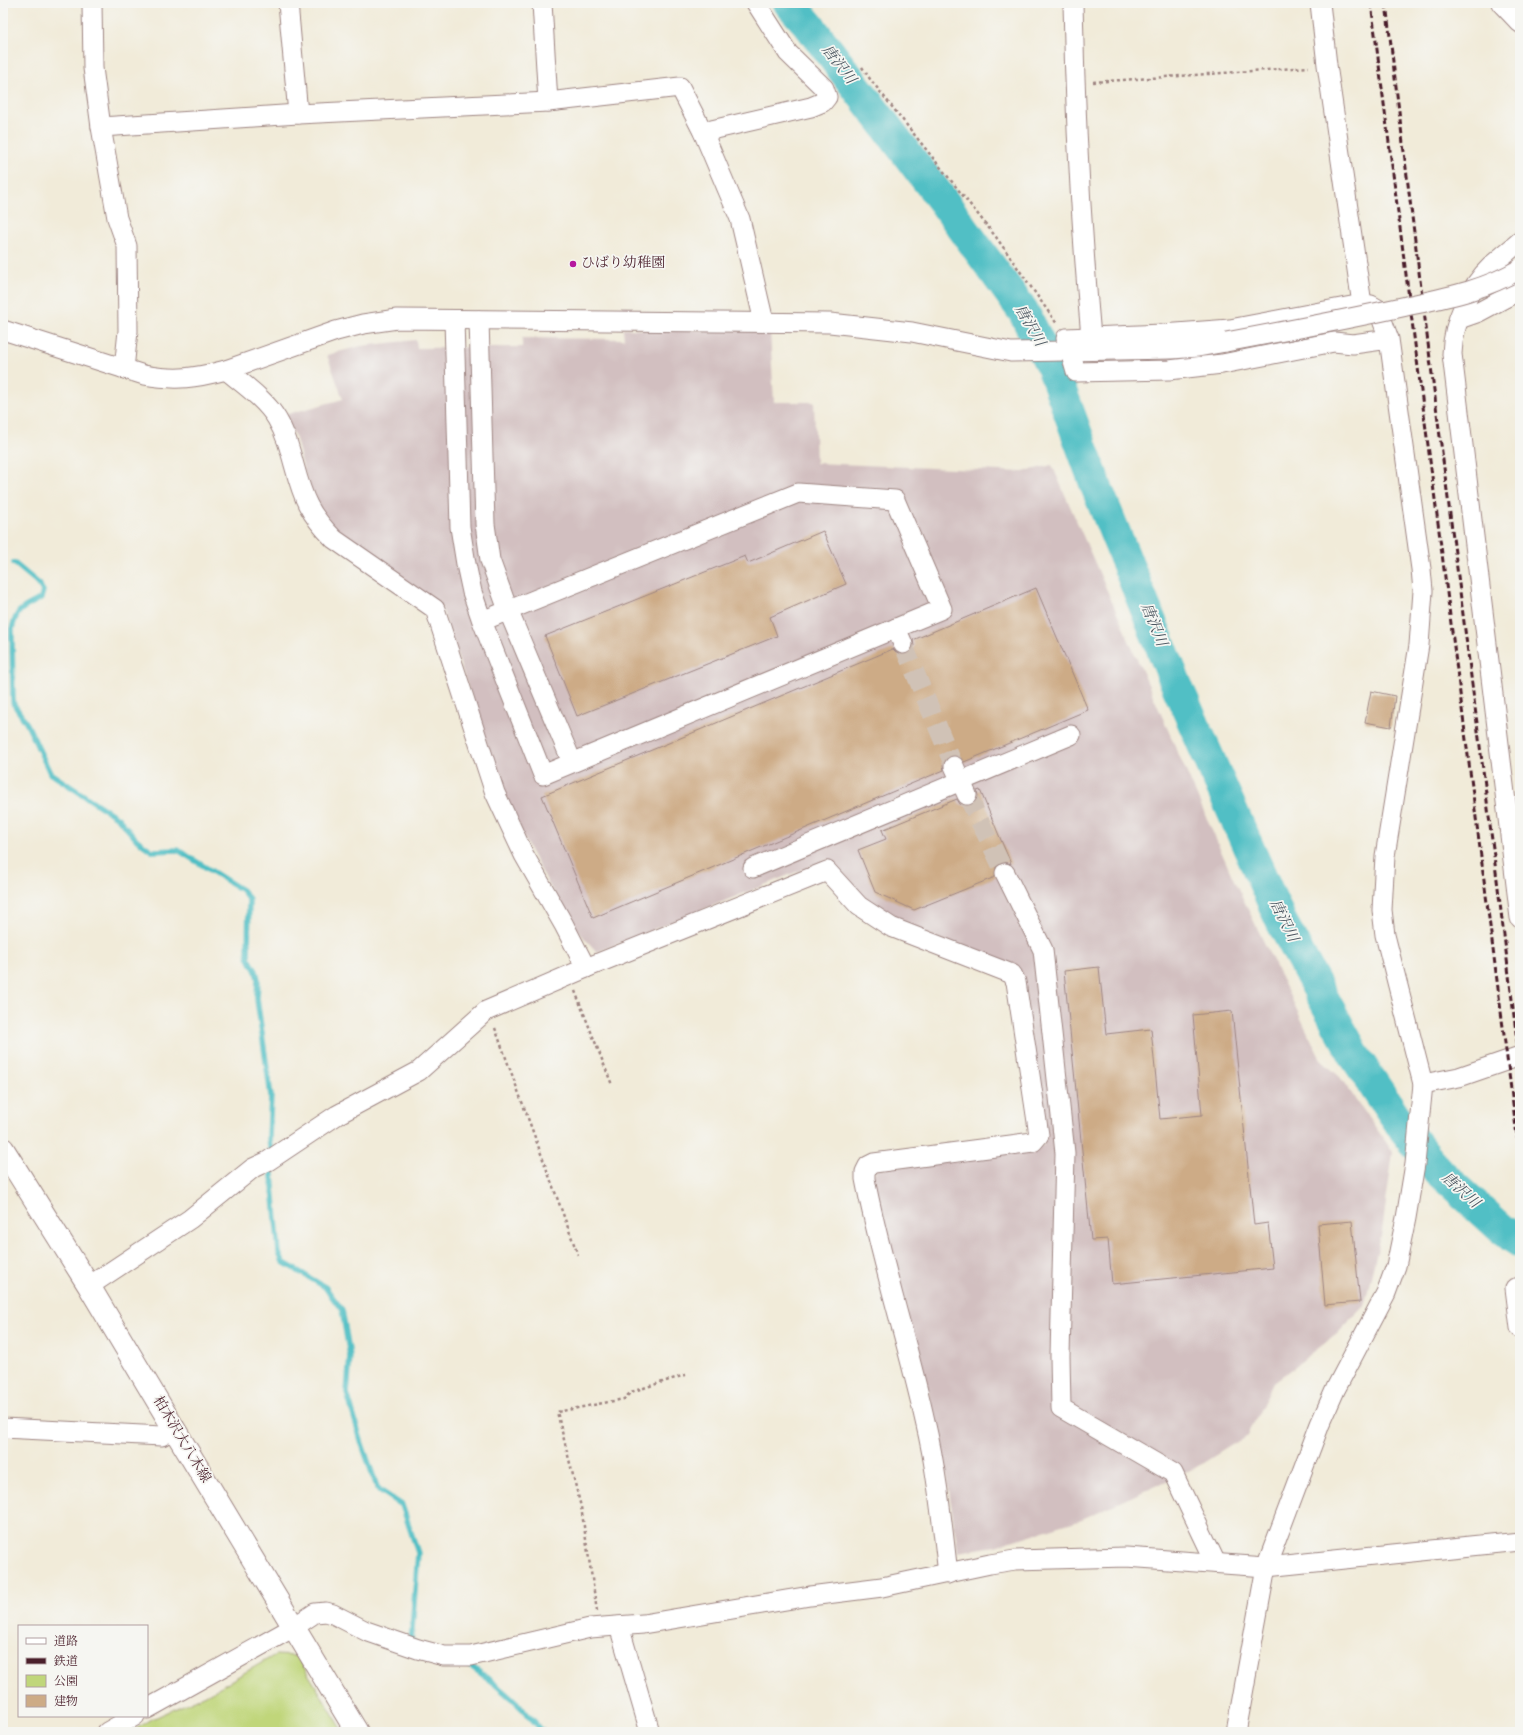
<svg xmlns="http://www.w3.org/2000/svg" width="1523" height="1735" font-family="'Sorts Mill Goudy','Noto Serif JP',serif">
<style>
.industrial{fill:#d2bfc0}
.green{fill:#c0d67a;stroke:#857a52}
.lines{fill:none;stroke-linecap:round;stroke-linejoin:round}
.stream{stroke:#51bfc5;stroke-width:5.5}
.river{stroke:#51bfc5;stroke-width:32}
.building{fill:#cdab86}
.minor-tunnel{stroke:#d0c2b6;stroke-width:19;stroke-dasharray:19 10;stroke-linecap:butt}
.minor-casing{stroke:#9e8582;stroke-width:21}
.major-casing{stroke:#9e8582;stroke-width:24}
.path{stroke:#9e8582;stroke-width:2.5;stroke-dasharray:3 3;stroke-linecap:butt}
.minor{stroke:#fff;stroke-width:19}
.major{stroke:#fff;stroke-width:22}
.rail{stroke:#4a1f2b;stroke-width:3;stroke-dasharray:6 3;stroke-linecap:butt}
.minor-bridge-casing{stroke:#9e8582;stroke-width:21;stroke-linecap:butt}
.minor-bridge{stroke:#fff;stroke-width:19}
.poi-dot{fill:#b5179e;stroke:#f6f6f2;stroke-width:1.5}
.labels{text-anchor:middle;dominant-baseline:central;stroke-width:3.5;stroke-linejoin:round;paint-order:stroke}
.poi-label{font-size:14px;fill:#4a1f2b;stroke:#f6f6f2;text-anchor:start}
.street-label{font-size:14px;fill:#4a1f2b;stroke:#f6f6f2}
.water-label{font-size:15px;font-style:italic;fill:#4c5761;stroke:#f6f6f2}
</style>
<rect width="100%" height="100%" fill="#f6f6f2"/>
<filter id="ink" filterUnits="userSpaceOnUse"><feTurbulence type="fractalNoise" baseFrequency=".025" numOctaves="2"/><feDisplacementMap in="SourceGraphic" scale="8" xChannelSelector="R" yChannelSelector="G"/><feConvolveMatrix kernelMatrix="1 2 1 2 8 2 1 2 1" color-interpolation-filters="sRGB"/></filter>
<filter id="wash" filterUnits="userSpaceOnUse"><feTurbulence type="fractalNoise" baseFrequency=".012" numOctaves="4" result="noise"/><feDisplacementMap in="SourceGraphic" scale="16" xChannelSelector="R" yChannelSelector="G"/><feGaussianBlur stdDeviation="0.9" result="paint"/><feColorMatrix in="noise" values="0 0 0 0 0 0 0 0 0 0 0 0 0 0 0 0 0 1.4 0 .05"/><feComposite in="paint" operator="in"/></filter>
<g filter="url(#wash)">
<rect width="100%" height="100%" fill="#f1ebd9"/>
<polygon class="industrial" points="623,329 770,331 774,402 814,402 816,463 1023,472 1052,465 1232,876 1321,1060 1340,1077 1393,1152 1382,1231 1364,1306 1337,1334 1273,1383 1248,1435 1195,1468 1082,1519 995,1546 958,1552 947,1476 935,1418 872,1177 877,1169 1044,1145 1023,977 894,919 865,900 829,859 597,952 569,921 530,850 502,791 441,606 340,534 321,513 305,475 296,439 284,415 343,399 327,355 361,346 416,340 417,348 522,347 522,338 624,339"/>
<polygon class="green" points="275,1655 297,1656 344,1732 131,1732 152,1719 206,1695"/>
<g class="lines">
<g class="stream">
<path d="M14,563L38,583L43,591L41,598C22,610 18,606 12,629L13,703L27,724L50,773L118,818L137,840L152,851L178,850L242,890L249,899L248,957L256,971L258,979L257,999L271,1096L269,1138L271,1155"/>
<polyline points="271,1164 279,1253 283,1262 325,1287 342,1310 350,1356 347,1393 362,1444 377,1487 381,1491 402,1505 418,1553 411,1642 413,1642"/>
<path d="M465,1662C494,1682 521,1704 543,1732"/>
</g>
<polyline class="river" points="789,3 808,24 943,201 1023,311 1053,369 1096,486 1177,686 1281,921 1356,1058 1403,1128 1436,1169 1503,1230 1520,1241"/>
</g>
<g id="blocks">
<g class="building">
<polygon points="823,531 846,584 770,617 777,636 577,716 545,636 745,556 748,563"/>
<polygon points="1036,588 1088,710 964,762 960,757 955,755 950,756 945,760 943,765 944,770 593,918 542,796 893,649 897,653 901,655 907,654 912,650 914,646 913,640"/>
<polygon points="1371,691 1395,696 1391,727 1365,722"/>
<polygon points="980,790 1011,864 1005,862 1000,863 996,867 995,877 914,910 875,892 858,850 886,839 882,830 957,799 960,804 966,806 972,805 976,801 978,796 977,791"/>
<polygon points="1099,967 1106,1034 1151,1029 1160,1119 1202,1115 1193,1015 1232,1011 1254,1225 1268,1223 1273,1268 1112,1284 1108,1239 1091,1240 1064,971"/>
<polygon points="1352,1221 1360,1302 1325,1305 1318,1224"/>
</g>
</g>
</g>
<g filter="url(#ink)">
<use href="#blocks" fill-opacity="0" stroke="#9e8582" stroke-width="1"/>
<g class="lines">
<g class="minor-tunnel">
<polyline points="903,644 954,766"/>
<polyline points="967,795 1005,873"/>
</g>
<defs>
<g id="minor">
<polyline points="92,3 93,68 101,127 117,218 127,246 128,331 124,369"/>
<polyline points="288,3 298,114"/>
<polyline points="542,3 548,102"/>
<path d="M1073,3C1075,114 1081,226 1091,337"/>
<polyline points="1320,3 1327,65 1362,304"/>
<polyline points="1501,3 1520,23"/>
<polyline points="101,127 298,114 548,102 680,87 703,132 740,219 764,322"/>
<polyline points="703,132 811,107 823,102 827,97 824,88 788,53 756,3"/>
<path d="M1520,241C1511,249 1501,257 1492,265C1469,287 1453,322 1452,354L1520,918"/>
<polyline points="1459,319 1479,312 1520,290"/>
<polyline points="454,320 460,527 466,564 472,592 482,621 543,775 942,609 895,500 798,493 482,621"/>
<polyline points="479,320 485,524 490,560 508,610 572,762"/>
<path d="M3,330L144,375C177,381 195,378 226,370L336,331L363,324L397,319L830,323L912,332L1011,352L1172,349L1198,347L1226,342"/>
<path d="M226,370C243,384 266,400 277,419C293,446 294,478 308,505C315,519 324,529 334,539L435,609L495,793L524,855L564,925L586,968L827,871L859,906L891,927L1012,974L1016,982L1039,1135L1033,1142L874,1163L868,1166L865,1172V1179C881,1261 907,1340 925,1421C937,1471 942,1522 948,1574"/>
<polyline points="896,628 903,644"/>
<polyline points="954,766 967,795"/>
<polyline points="753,868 1071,735"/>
<polyline points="1005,873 1043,950 1065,1153 1060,1356 1061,1408 1173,1473 1216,1563"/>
<polyline points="1423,1084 1459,1077 1520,1056"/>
<polyline points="89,1286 190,1219 253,1168 268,1161 337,1115 419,1071 486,1011 586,968"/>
<polyline points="1515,1288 1520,1328"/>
<polyline points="3,1428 162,1436 173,1427"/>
<polyline points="619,1626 650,1732"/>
<polyline points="147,1709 294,1627 315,1613 326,1612 333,1614 366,1631 418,1649 444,1656 471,1656 590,1628 643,1624 810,1596 882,1587 990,1564 1015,1560 1126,1557 1266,1567 1520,1541"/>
<polyline points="107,1732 135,1716"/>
<polyline points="1236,1732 1266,1567 1320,1424 1336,1388 1386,1293 1396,1266 1406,1218 1415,1164 1423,1084 1385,935 1382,910 1385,856 1419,645 1423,591 1421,569 1389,339 1378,309 1371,305 1362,304 1230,329 1163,334 1066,338 1076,372 1169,370 1222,364 1334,342 1353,344 1389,339"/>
</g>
<polyline id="major" points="3,1149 89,1286 173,1427 357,1732"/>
</defs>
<use href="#minor" class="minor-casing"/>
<use href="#major" class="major-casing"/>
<g class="path">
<polyline points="862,67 870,79 996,237 1057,324"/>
<polyline points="1093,82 1309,67"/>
<polyline points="575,991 612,1085"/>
<polyline points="495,1028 578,1255"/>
<polyline points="597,1611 581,1507 557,1412 624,1399 631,1392 688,1374"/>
</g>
<use href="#minor" class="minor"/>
<use href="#major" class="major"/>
<g class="rail">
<polyline points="1371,3 1520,1159"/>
<path d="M1386,3C1428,358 1477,711 1520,1065"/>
</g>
<defs>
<path id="minor-bridge" d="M1226,342C1285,331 1344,320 1402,307C1443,298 1483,291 1520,269"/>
</defs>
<use href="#minor-bridge" class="minor-bridge-casing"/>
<use href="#minor-bridge" class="minor-bridge"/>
</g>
</g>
<circle class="poi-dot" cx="573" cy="264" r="4"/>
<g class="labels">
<g class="poi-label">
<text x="581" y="264">ひばり幼稚園</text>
</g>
<g class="street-label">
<text transform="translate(181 1440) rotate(59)">柏木沢大八木線</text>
</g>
<g class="water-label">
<text transform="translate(838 65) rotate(52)">唐沢川</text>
<text transform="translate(1029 326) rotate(60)">唐沢川</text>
<text transform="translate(1153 625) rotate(68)">唐沢川</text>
<text transform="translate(1283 921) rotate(64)">唐沢川</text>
<text transform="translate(1460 1191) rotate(42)">唐沢川</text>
</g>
</g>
<rect width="1523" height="1735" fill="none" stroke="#f6f6f2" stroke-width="16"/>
<rect x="18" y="1625" width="130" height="92" fill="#f6f6f2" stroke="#b1a0a2"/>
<rect x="26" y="1638" width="20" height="6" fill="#ffffff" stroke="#b1a0a2"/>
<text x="54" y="1645" font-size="12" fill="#4a1f2b">道路</text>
<rect x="26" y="1658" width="20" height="6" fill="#4a1f2b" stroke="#b1a0a2"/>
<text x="54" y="1665" font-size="12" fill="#4a1f2b">鉄道</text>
<rect x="26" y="1675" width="20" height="12" fill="#c0d67a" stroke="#b1a0a2"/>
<text x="54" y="1685" font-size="12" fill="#4a1f2b">公園</text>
<rect x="26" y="1695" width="20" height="12" fill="#cdab86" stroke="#b1a0a2"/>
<text x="54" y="1705" font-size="12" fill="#4a1f2b">建物</text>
</svg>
